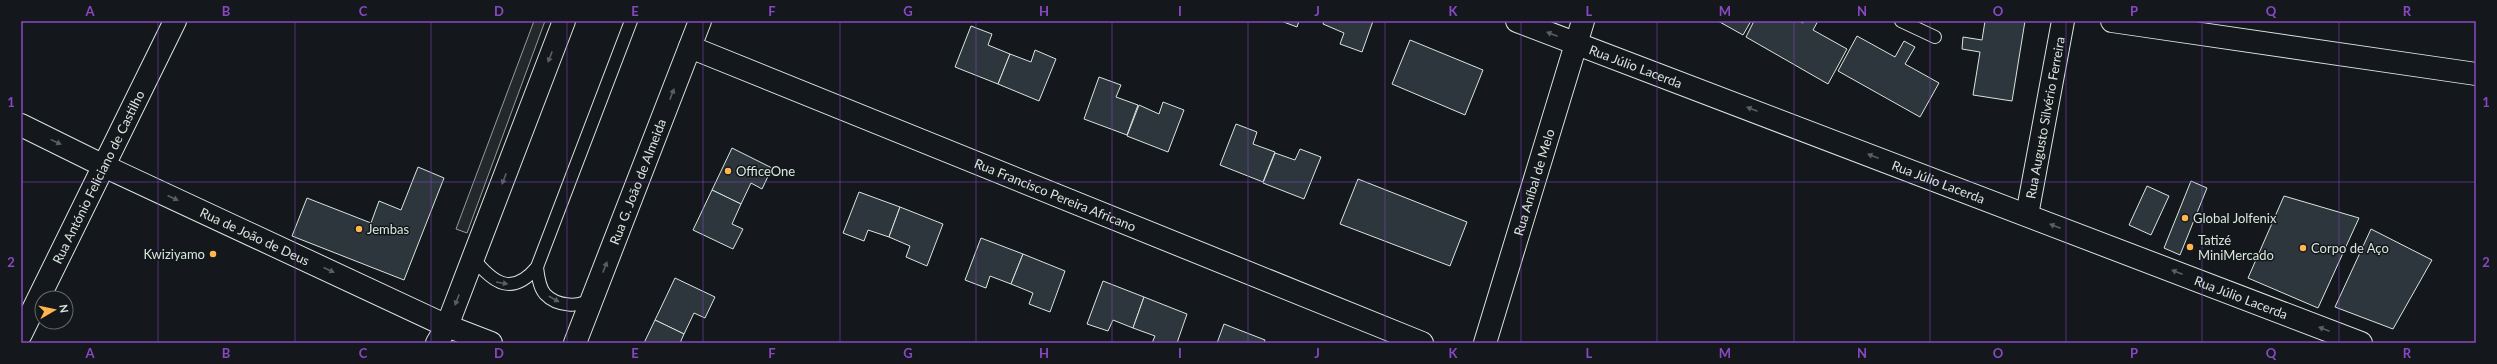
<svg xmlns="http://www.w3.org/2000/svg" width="2497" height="364" font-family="Lato,sans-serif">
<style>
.parking{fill:#24282b;stroke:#939e99}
.building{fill:#2c363c;stroke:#d8e6dc}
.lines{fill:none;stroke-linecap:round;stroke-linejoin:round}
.lane-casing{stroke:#d8e6dc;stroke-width:14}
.street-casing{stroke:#d8e6dc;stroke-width:24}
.secondary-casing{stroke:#d8e6dc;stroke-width:24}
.lane{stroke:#14181c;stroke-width:12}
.street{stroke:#14181c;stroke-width:22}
.secondary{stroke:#14181c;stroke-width:22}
.oneway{fill:#59605f}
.grid{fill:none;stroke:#8948c3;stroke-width:1;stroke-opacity:0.55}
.poi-dot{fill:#ffb74d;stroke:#14181c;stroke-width:1.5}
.labels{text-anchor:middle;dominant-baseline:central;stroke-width:3;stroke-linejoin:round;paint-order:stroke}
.street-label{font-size:13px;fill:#d8e6dc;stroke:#14181c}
.poi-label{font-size:13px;fill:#d8e6dc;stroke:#14181c;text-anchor:start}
.neatline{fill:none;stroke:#8948c3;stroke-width:1.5}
.grid-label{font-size:13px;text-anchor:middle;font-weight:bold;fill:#8948c3}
</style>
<rect width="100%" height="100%" fill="#14181c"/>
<polygon class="parking" points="534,21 545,21 467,233 456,229"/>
<g class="building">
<polygon points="1281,21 1299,21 1297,27"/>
<polygon points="1324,21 1373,21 1362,52 1340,44 1344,33 1323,24"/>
<polygon points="1718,21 1751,21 1743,35"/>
<polygon points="1754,21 1799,21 1803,23 1804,21 1818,21 1813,30 1847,49 1828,84 1746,37"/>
<polygon points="1985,21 2025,21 2012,101 1973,95 1980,52 1962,49 1963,37 1982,40"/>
<polygon points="971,26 992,34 988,45 1010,54 998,84 955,67"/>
<polygon points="1857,36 1895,57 1904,41 1915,47 1905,64 1939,83 1920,117 1838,71"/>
<polygon points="1410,40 1483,70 1465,115 1392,84"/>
<polygon points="1035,50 1056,59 1039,101 998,84 1010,54 1031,62"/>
<polygon points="1099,77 1121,85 1116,97 1138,105 1127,135 1084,119"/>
<polygon points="1163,102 1184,110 1168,152 1127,136 1139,105 1159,114"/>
<polygon points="1236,124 1257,132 1253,144 1275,152 1263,182 1220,165"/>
<polygon points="732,148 772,168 762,189 751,183 741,204 712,190"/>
<polygon points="1300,149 1321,157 1304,199 1263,183 1275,153 1295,160"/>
<polygon points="418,167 444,178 404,280 292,236 307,198 371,223 379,201 401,210"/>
<polygon points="1358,179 1467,222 1450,266 1340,224"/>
<polygon points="2191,181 2207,188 2180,255 2164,248"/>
<polygon points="2147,186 2169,196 2151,235 2129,225"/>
<polygon points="712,190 741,204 732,224 743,229 733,249 693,230"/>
<polygon points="859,192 900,207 889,237 868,230 864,241 843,233"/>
<polygon points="2284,196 2359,218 2318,308 2248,278"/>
<polygon points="900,207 943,224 927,266 906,257 910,246 889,237"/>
<polygon points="2371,229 2432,260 2393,329 2335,307"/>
<polygon points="981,238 1023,254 1011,284 990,276 986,288 965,280"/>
<polygon points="1023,254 1065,271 1050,312 1029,304 1033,293 1011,284"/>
<polygon points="675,278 715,297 705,318 694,313 684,334 655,320"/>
<polygon points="1103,281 1144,297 1133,328 1113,320 1108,331 1087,324"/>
<polygon points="1144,297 1187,314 1177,343 1152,343 1155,336 1133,328"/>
<polygon points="655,320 684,334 680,343 644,343"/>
<polygon points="1224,324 1265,340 1264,343 1217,343"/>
</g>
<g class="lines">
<defs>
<g id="lane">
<polyline points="1901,21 1935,37"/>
<path d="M473,258C493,283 512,297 537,267L631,21"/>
<path d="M537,267C538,276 539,287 545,294C556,306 581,309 592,297"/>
</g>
<g id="street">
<path id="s1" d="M1517,21L2361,343"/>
<polyline points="2112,21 2476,74"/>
<path id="s2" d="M690,47L1422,343"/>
<path id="s3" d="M21,125L104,166L447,326"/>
<path id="s4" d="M2027,215L2063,21"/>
<path id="s5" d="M21,334L175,21"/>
</g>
<g id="secondary">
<polyline points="447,326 491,343"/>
<polyline points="437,343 447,326 564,21"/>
<path id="s6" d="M575,343L700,21"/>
<path id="s7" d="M1485,343L1583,21"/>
</g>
</defs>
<use href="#lane" class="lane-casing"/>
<use href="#street" class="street-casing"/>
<use href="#secondary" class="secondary-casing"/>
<use href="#lane" class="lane"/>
<use href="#street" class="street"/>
<use href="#secondary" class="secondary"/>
</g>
<defs><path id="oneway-solid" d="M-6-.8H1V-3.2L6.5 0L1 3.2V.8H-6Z"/></defs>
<g class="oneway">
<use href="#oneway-solid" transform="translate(1552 34) rotate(-159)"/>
<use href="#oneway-solid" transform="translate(550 57) rotate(111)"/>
<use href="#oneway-solid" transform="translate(672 94) rotate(-69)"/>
<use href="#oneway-solid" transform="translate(1752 109) rotate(-159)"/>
<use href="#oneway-solid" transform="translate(56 142) rotate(26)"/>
<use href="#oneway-solid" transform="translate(1873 156) rotate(-159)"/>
<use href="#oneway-solid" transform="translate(504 179) rotate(111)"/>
<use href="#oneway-solid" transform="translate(173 198) rotate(25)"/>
<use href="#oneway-solid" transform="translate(2055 226) rotate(-159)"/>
<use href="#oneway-solid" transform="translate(605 267) rotate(-69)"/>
<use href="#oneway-solid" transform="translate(329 270) rotate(25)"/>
<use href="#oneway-solid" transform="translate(2177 272) rotate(-159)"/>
<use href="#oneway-solid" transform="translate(502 283) rotate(10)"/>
<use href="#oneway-solid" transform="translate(554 299) rotate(29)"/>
<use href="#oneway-solid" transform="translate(457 300) rotate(111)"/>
<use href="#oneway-solid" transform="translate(2324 329) rotate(-159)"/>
</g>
<path class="grid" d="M158,21V343M295,21V343M431,21V343M567,21V343M703,21V343M840,21V343M976,21V343M1112,21V343M1248,21V343M1385,21V343M1521,21V343M1657,21V343M1794,21V343M1930,21V343M2066,21V343M2202,21V343M2339,21V343M21,182H2476"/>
<g class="poi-dot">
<circle cx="728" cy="171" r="4"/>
<circle cx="2185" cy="218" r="4"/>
<circle cx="359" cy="229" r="4"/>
<circle cx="2190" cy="247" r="4"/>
<circle cx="2303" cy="248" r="4"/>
<circle cx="213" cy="254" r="4"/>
</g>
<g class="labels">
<g class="street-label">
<text stroke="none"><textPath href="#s1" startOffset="127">Rua Júlio Lacerda</textPath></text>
<text stroke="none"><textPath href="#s4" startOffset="99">Rua Augusto Silvério Ferreira</textPath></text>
<text stroke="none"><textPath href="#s5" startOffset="175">Rua António Feliciano de Castilho</textPath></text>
<text stroke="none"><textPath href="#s1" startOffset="451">Rua Júlio Lacerda</textPath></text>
<text stroke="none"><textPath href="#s6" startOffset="173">Rua G. João de Almeida</textPath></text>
<text stroke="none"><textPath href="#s7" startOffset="168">Rua Aníbal de Melo</textPath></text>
<text stroke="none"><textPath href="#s2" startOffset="394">Rua Francisco Pereira Africano</textPath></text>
<text stroke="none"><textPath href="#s3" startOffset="259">Rua de João de Deus</textPath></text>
<text stroke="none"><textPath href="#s1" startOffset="775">Rua Júlio Lacerda</textPath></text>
</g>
<g class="poi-label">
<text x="736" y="171">OfficeOne</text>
<text x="2193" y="218">Global Jolfenix</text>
<text x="367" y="229">Jembas</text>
<text x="2198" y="240">Tatizé<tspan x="2198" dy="15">MiniMercado</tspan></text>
<text x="2311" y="248">Corpo de Aço</text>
<text x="205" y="254" text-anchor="end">Kwiziyamo</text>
</g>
</g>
<rect width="2497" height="364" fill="none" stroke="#14181c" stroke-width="44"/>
<g transform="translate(54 310) rotate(81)"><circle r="19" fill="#14181c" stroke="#626a69"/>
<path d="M0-3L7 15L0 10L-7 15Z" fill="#ffb74d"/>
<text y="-6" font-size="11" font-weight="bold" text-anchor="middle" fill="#d8e6dc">N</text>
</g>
<rect x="22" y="22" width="2453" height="320" class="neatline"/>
<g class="grid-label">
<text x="90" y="16">A</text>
<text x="226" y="16">B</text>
<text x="363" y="16">C</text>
<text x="499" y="16">D</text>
<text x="635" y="16">E</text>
<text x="772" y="16">F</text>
<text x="908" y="16">G</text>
<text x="1044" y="16">H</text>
<text x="1180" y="16">I</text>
<text x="1317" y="16">J</text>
<text x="1453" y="16">K</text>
<text x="1589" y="16">L</text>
<text x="1725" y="16">M</text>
<text x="1862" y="16">N</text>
<text x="1998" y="16">O</text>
<text x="2134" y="16">P</text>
<text x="2271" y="16">Q</text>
<text x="2407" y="16">R</text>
<text x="11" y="107">1</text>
<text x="2486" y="107">1</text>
<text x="11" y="267">2</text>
<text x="2486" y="267">2</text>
<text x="90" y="358">A</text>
<text x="226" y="358">B</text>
<text x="363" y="358">C</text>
<text x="499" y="358">D</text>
<text x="635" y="358">E</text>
<text x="772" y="358">F</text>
<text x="908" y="358">G</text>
<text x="1044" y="358">H</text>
<text x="1180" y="358">I</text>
<text x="1317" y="358">J</text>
<text x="1453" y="358">K</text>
<text x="1589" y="358">L</text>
<text x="1725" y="358">M</text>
<text x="1862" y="358">N</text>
<text x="1998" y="358">O</text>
<text x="2134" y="358">P</text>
<text x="2271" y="358">Q</text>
<text x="2407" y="358">R</text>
</g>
</svg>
